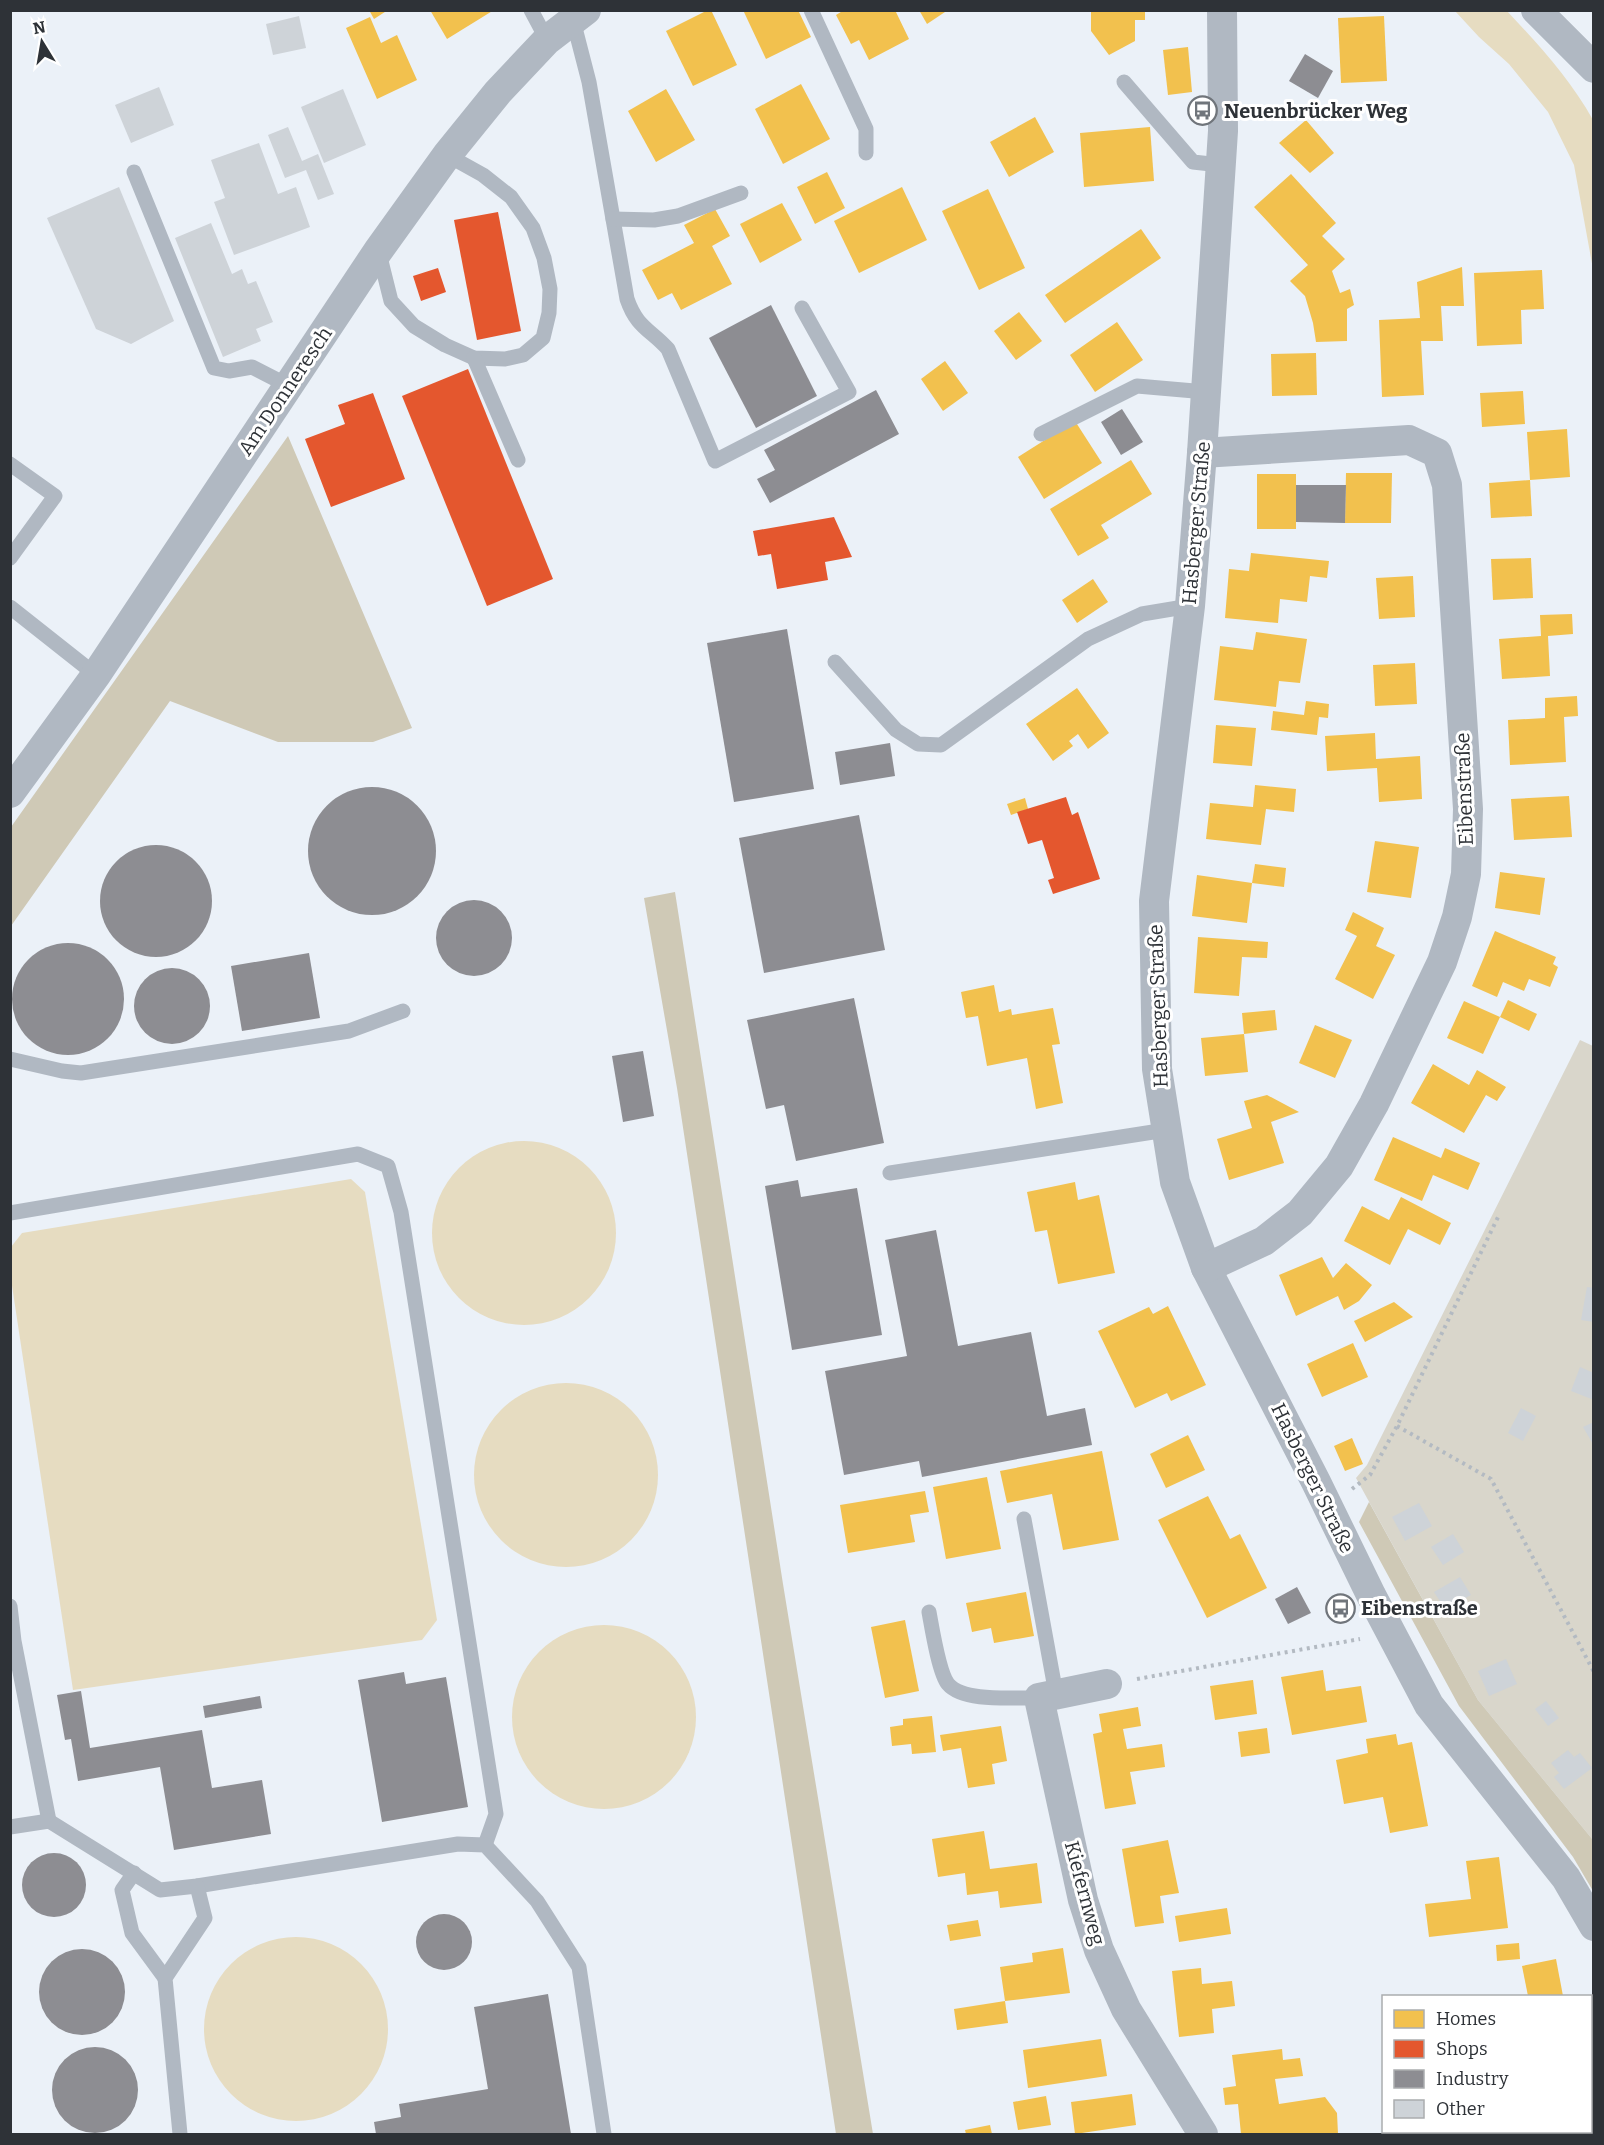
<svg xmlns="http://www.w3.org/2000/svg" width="1604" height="2145" font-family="Bitter,serif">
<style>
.green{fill:#d9d6cb}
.forest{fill:#cfc9b6}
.water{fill:#e6dcc1}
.homes{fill:#f2c14e}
.shops{fill:#e4572e}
.industry{fill:#8d8d92}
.building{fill:#ced3d8}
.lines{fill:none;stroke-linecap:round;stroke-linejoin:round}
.path{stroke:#b3bac2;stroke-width:4;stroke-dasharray:3 4.5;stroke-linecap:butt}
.service{stroke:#b0b8c2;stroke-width:15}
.minor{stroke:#b0b8c2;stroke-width:30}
.labels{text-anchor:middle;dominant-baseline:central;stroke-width:6;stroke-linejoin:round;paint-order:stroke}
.poi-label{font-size:20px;font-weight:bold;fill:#2e3237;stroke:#fff;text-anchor:start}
.street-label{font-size:20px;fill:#2e3237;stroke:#fff}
</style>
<rect width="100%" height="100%" fill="#ebf1f8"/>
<polygon class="green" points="1580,1040 1593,1046 1593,1840 1478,1700 1356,1478 1367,1465"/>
<g class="forest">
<polygon points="288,436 412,728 373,742 278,742 170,701 11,926 11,827"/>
<polygon points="675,892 783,1584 873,2134 836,2134 677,1088 644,898"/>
<polygon points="1369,1502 1478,1700 1593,1840 1593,1891 1573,1857 1459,1706 1359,1522"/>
</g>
<g class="water">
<path d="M1455,11H1507C1538,44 1571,80 1593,120V269L1574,165L1548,112L1509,64L1479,37Z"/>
<circle cx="524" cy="1233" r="92"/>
<polygon points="351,1179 365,1192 437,1620 422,1640 73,1690 11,1279 11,1247 22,1233"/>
<circle cx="566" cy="1475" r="92"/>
<circle cx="604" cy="1717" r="92"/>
<circle cx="296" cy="2029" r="92"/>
</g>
<g class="homes">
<polygon points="369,10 388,10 374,19"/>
<polygon points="430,10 494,10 447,39"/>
<polygon points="708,10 711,10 737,65 693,86 666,31"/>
<polygon points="743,10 798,10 811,37 766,59"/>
<polygon points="844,10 895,10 909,39 869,60 859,40 851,44 836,15"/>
<polygon points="919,10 948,10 927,24"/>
<polygon points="1091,10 1145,10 1145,20 1135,20 1135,41 1109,55 1091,31"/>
<polygon points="1384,16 1387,81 1341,83 1338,18"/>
<polygon points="370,17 381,43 397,35 417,80 377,99 346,28"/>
<polygon points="1188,47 1192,92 1168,95 1163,50"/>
<polygon points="801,84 830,139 783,164 755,109"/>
<polygon points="666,89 695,140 656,162 628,111"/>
<polygon points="1035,117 1054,152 1009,177 990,142"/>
<polygon points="1306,120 1334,153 1310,173 1279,143"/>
<polygon points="1150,127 1154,181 1084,187 1080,133"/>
<polygon points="827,172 845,208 815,224 797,187"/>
<polygon points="1291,174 1336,223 1322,236 1345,259 1332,271 1340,293 1350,289 1354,305 1347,309 1347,341 1316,342 1313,323 1305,296 1290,281 1308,265 1254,207"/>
<polygon points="902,187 927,240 859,273 834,221"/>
<polygon points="988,189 1025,268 979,290 942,211"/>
<polygon points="782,203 802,240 760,263 740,224"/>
<polygon points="715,209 730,236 712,246 732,284 681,310 672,293 658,300 642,270 694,243 684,225"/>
<polygon points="1141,229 1161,258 1065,323 1045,295"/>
<polygon points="1462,267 1464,306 1441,306 1443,341 1421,341 1424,395 1382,397 1379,320 1420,318 1417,282"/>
<polygon points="1542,270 1544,309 1521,310 1522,344 1477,346 1474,273"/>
<polygon points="1019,312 1042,341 1016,360 994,331"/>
<polygon points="1117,322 1143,360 1095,392 1070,355"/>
<polygon points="1316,353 1317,395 1272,396 1271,354"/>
<polygon points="945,361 968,393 943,411 921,379"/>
<polygon points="1523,391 1525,424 1482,427 1480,393"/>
<polygon points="1075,421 1102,463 1044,499 1018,457"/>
<polygon points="1567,429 1570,477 1530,480 1527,432"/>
<polygon points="1131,460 1152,494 1101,525 1109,538 1078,556 1050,509"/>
<polygon points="1346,473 1392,473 1391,523 1345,523"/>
<rect x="1257" y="474" width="39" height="55"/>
<polygon points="1530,480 1532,516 1491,518 1489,483"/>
<polygon points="1251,553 1329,561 1327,578 1310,576 1307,602 1280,599 1278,623 1225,618 1229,569 1249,571"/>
<polygon points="1531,558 1533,598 1493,600 1491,559"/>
<polygon points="1413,576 1415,617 1379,619 1376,578"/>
<polygon points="1093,579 1108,602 1077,623 1062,600"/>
<polygon points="1572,614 1573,634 1548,636 1550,676 1502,679 1499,639 1541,636 1540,615"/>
<polygon points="1256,632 1307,639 1300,683 1279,681 1276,707 1214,700 1220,646 1253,650"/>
<polygon points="1415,663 1417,704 1375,706 1373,665"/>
<polygon points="1077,688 1109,733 1088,749 1078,734 1069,741 1073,746 1053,761 1026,724"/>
<polygon points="1577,696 1578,716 1564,717 1566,762 1510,765 1508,720 1545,718 1545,698"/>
<polygon points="1306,701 1329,704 1328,718 1319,717 1317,735 1271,730 1273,711 1304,715"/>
<polygon points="1216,725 1256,728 1252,766 1213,763"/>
<polygon points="1375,733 1376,759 1420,756 1422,799 1379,802 1377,768 1327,771 1325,736"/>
<polygon points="1255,785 1296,789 1294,812 1266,809 1261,845 1206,839 1210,803 1253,807"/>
<polygon points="1569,796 1572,837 1514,840 1511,799"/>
<polygon points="1025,798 1028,809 1011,815 1007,804"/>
<polygon points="1375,841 1419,847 1411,898 1367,892"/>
<polygon points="1255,864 1286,868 1284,887 1252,883"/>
<polygon points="1500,872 1545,878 1540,915 1495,908"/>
<polygon points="1197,875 1252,883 1247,923 1192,916"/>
<polygon points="1353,912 1384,928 1376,946 1395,955 1373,999 1335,979 1357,936 1345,930"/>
<polygon points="1495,931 1556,957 1553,964 1558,967 1550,987 1529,979 1524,991 1503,982 1497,997 1472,986"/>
<polygon points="1198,937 1268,942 1267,958 1242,957 1239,996 1194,993"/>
<polygon points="994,985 999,1012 1011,1009 1012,1015 1053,1008 1060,1044 1052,1045 1063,1103 1036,1109 1027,1058 987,1066 978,1016 966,1018 961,992"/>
<polygon points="1508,1000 1537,1014 1529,1031 1500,1017"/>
<polygon points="1464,1001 1500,1017 1483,1054 1447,1038"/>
<polygon points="1275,1010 1277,1030 1244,1034 1248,1072 1205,1076 1201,1038 1244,1034 1242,1013"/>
<polygon points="1315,1025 1352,1040 1335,1078 1299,1063"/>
<polygon points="1433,1064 1469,1085 1477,1070 1506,1087 1497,1101 1486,1095 1464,1133 1411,1103"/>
<polygon points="1267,1095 1299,1112 1271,1122 1284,1163 1229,1180 1217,1139 1252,1128 1244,1101"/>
<polygon points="1393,1137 1441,1158 1445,1148 1480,1163 1468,1190 1433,1175 1422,1201 1374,1180"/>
<polygon points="1075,1182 1078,1200 1099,1195 1115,1273 1058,1284 1047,1230 1035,1232 1027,1192"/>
<polygon points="1401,1197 1451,1223 1440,1245 1408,1229 1390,1265 1344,1241 1362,1206 1389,1220"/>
<polygon points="1322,1257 1333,1278 1346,1263 1372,1285 1359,1301 1344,1310 1338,1296 1296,1316 1279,1275"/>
<polygon points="1394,1302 1413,1317 1365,1342 1354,1321"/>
<polygon points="1168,1306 1206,1385 1171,1401 1167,1393 1135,1408 1098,1331 1149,1307 1153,1314"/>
<polygon points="1353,1343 1368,1377 1322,1397 1307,1364"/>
<polygon points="1188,1435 1205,1470 1166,1488 1150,1454"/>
<polygon points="1352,1438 1363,1464 1345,1471 1334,1446"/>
<polygon points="1102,1451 1119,1540 1063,1550 1052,1494 1007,1503 1000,1471"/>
<polygon points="987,1477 1001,1549 946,1559 933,1487"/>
<polygon points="925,1491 929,1512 910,1515 915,1542 848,1553 840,1505"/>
<polygon points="1208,1496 1230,1539 1240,1534 1267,1588 1207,1618 1158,1520"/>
<polygon points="1026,1592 1034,1636 994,1643 991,1628 972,1632 966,1603"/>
<polygon points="905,1620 919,1691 885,1698 871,1627"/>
<polygon points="1323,1670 1326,1691 1361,1686 1367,1722 1292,1735 1281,1677"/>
<polygon points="1253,1680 1257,1714 1215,1720 1210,1686"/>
<polygon points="1138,1707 1141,1726 1123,1729 1127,1749 1162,1744 1165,1767 1130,1772 1136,1804 1105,1809 1093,1734 1102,1732 1099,1714"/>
<polygon points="932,1716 936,1752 912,1754 911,1744 892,1746 890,1727 903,1725 903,1719"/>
<polygon points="1001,1726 1007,1761 992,1764 995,1784 968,1788 961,1748 943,1751 940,1735"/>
<polygon points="1267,1728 1270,1753 1241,1757 1238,1732"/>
<polygon points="1396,1734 1398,1745 1412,1742 1428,1826 1390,1833 1383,1797 1344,1804 1336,1760 1368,1753 1366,1739"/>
<polygon points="984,1831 990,1869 1037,1863 1042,1903 1000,1908 998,1891 967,1895 965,1873 938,1877 932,1839"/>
<polygon points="1168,1840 1179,1893 1160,1896 1164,1923 1135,1927 1122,1849"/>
<polygon points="1499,1857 1508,1928 1429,1937 1425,1904 1471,1899 1466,1861"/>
<polygon points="1227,1908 1231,1934 1179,1942 1175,1916"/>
<polygon points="978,1920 981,1936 950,1941 947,1925"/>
<polygon points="1519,1943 1520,1959 1497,1961 1496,1945"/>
<polygon points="1063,1948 1070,1993 1005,2001 1000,1967 1033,1962 1032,1953"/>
<polygon points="1556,1959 1563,1996 1528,1996 1522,1966"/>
<polygon points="1201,1968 1202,1984 1232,1981 1235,2006 1212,2009 1214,2033 1179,2037 1172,1971"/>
<polygon points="1005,2001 1008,2023 957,2030 954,2009"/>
<polygon points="1101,2039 1107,2076 1028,2088 1023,2050"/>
<polygon points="1282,2049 1283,2060 1300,2058 1303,2076 1275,2079 1279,2104 1325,2097 1337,2113 1338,2134 1241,2134 1238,2104 1225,2105 1223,2088 1236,2086 1232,2055"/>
<polygon points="1590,2088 1594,2098 1594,2134 1566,2134 1566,2132 1590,2132"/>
<polygon points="1132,2094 1136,2125 1075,2134 1071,2102"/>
<polygon points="1046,2096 1051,2125 1018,2130 1013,2102"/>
<polygon points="990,2125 992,2134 966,2134 965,2130"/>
</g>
<g class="shops">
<polygon points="498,212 521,331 477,340 454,220"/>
<polygon points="438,268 446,292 421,301 413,276"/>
<polygon points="468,369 553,579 487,606 402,396"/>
<polygon points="373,393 405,479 331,507 305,439 345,424 338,405"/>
<polygon points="834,517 852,557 825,562 828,580 777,589 771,554 758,556 753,531"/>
<polygon points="1066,797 1072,815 1078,812 1100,879 1053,894 1048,880 1054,878 1042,840 1028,844 1017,812"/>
</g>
<g class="industry">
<polygon points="1305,54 1333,71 1318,98 1289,81"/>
<polygon points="771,305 817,396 756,428 709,338"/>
<polygon points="876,390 899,434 770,503 757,479 775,470 764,450"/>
<polygon points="1122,409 1143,442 1121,455 1101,422"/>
<polygon points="1296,485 1346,485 1345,523 1296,522"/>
<polygon points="787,629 814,789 734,802 707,643"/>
<polygon points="890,743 895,776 840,785 835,752"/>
<circle cx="372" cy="851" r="64"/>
<polygon points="859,815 885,950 764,973 739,838"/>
<circle cx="156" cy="901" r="56"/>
<circle cx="474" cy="938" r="38"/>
<circle cx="68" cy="999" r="56"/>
<polygon points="309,953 320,1018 242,1031 231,966"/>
<circle cx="172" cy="1006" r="38"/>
<polygon points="854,998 884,1143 796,1161 784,1105 766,1109 747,1020"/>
<polygon points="643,1051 654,1116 623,1122 612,1056"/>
<polygon points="798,1180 801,1197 857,1188 882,1335 792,1350 765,1186"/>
<polygon points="936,1230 958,1346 1031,1332 1047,1416 1085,1408 1092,1445 922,1477 919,1461 844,1475 825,1371 907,1356 885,1240"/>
<polygon points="1297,1587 1311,1613 1288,1624 1275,1599"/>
<polygon points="404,1672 406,1684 446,1677 468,1807 382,1822 358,1680"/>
<polygon points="81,1691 90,1748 202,1730 212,1788 262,1780 271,1834 174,1850 160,1767 78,1781 71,1739 65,1740 57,1695"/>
<polygon points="260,1696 262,1708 205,1718 203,1706"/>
<circle cx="54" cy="1885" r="32"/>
<circle cx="444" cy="1942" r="28"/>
<circle cx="82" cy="1992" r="43"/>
<polygon points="548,1994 571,2134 376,2134 374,2122 401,2117 399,2104 488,2089 474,2007"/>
<circle cx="95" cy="2090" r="43"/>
</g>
<g class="building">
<polygon points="299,16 306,48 273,55 266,24"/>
<polygon points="159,87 174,125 131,143 115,105"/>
<polygon points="343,89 366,145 324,163 301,107"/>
<polygon points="288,127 302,161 318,154 334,194 318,200 306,170 285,178 268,135"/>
<polygon points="259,143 278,194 296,187 310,227 234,255 214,202 225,198 211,160"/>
<polygon points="119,187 174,321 131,344 96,329 47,218"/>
<polygon points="211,223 232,274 242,269 248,284 256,281 273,322 256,329 261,341 223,357 175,238"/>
<polygon points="1587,1287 1594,1288 1594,1322 1581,1320"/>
<polygon points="1580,1367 1594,1373 1594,1400 1571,1391"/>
<polygon points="1521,1408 1536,1416 1523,1441 1508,1433"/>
<polygon points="1594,1422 1594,1446 1583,1427"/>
<polygon points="1419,1503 1432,1526 1405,1541 1392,1517"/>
<polygon points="1453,1534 1464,1552 1443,1565 1431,1547"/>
<polygon points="1460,1577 1471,1595 1445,1609 1434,1592"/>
<polygon points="1506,1659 1517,1684 1489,1696 1478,1671"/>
<polygon points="1546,1701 1559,1718 1548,1726 1535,1709"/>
<polygon points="1568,1750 1574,1757 1580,1753 1592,1768 1564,1789 1554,1777 1559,1773 1551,1763"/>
</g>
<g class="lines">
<g class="path">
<polyline points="1397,1426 1491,1479 1594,1672"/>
<polyline points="1352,1489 1370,1475 1397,1426 1499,1215"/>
<polyline points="1137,1679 1360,1639"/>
</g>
<g class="service">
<polyline points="531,10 547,40"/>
<polyline points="811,10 866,129 866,153"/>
<path d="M573,20L589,82L627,299C637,328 650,329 668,349L715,461L849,392L802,308"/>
<polyline points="1124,82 1193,162 1220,165"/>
<polyline points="134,172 214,368 229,371 252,367 289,386"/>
<polyline points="613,219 654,220 678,216 741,193"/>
<polyline points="379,253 391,301 414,326 445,345 474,358 505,359 523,355 543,338 549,313 550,289 544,258 533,228 511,197 483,175 447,155"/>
<polyline points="474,358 518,460"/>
<polyline points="1041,434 1137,386 1206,392"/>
<polyline points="10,464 55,496 10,558"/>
<polyline points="10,607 96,675"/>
<polyline points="835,662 896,730 918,744 941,745 1088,639 1142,614 1190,606"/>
<polyline points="10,1059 62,1071 81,1073 349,1031 403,1011"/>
<polyline points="890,1173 1166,1130"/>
<polyline points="10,1213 358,1154 388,1166 401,1212 496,1814 485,1845"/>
<polyline points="1024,1519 1056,1694"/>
<polyline points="10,1606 14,1641 49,1821"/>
<path d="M929,1612C932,1628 939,1673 948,1684C964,1703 1016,1697 1039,1698"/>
<polyline points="10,1827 49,1821 160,1890 197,1886 458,1844 485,1845 537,1901 579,1967 604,2134"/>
<polyline points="134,1873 122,1890 132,1933 165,1978"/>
<polyline points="180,2134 165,1978 205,1918 197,1886"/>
</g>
<g class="minor">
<polyline points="1222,10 1223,131 1202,453 1190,606 1154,901 1157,1069 1175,1182 1206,1268 1316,1482 1371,1595 1429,1705 1566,1878 1594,1926"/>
<polyline points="1536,10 1594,68"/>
<polyline points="1202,453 1409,440 1437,453 1447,485 1468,809 1466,874 1457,917 1442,962 1374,1104 1339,1166 1300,1213 1264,1241 1206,1268"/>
<polyline points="10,793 96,675 378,251 447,155 498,92 547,40 586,10"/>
<polyline points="1107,1684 1039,1698 1083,1900 1099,1950 1126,2009 1203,2134"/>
</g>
</g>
<defs>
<symbol id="bus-ring" viewBox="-11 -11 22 22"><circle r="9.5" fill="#fff" stroke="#70757b" stroke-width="1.5"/><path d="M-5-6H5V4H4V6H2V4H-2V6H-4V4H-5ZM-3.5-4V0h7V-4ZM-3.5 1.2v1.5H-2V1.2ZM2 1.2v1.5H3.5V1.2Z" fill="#70757b"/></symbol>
</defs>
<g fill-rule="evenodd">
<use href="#bus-ring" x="1186" y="94" width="33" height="33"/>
<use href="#bus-ring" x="1324" y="1592" width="33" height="33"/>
</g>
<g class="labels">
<g class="poi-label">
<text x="1224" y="111">Neuenbrücker Weg</text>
<text x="1361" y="1608">Eibenstraße</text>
</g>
<g class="street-label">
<text transform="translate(285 391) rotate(-56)">Am Donneresch</text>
<text transform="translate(1196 523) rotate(-85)">Hasberger Straße</text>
<text transform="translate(1464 789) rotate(-92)">Eibenstraße</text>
<text transform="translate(1158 1006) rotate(-92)">Hasberger Straße</text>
<text transform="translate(1313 1478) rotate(64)">Hasberger Straße</text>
<text transform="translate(1085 1893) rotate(75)">Kiefernweg</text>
</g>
</g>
<rect width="1604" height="2145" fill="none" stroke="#2e3237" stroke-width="24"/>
<rect x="1382" y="1995" width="210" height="138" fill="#ffffff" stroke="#abadaf" stroke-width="1.5"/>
<rect x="1394" y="2010" width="30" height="18" fill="#f2c14e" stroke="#abadaf" stroke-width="1.5"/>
<text x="1436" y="2025" font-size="18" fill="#2e3237">Homes</text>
<rect x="1394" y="2040" width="30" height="18" fill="#e4572e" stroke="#abadaf" stroke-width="1.5"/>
<text x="1436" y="2055" font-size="18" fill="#2e3237">Shops</text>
<rect x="1394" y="2070" width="30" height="18" fill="#8d8d92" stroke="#abadaf" stroke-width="1.5"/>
<text x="1436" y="2085" font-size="18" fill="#2e3237">Industry</text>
<rect x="1394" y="2100" width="30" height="18" fill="#ced3d8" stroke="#abadaf" stroke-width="1.5"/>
<text x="1436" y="2115" font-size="18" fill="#2e3237">Other</text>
<g transform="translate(42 42) rotate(349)" stroke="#ffffff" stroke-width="4.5" paint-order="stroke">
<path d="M0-4.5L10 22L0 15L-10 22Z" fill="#2e3237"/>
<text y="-9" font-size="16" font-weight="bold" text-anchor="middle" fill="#2e3237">N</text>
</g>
</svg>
